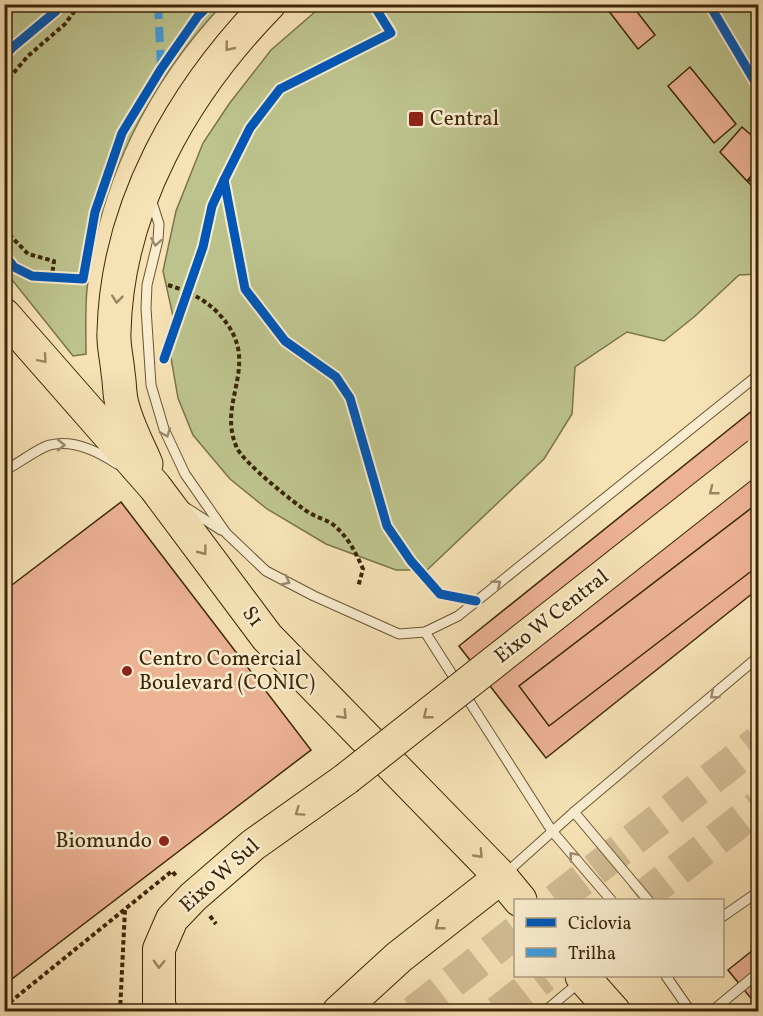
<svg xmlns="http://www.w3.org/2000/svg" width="763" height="1016" font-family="Vollkorn,serif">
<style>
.green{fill:#bdc38d;stroke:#7c744b;stroke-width:1.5}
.building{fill:#ecb294;stroke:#3c2609;stroke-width:1.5}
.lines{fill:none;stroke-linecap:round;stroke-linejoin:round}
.trunk-tunnel{stroke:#d1bc93;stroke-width:33;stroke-dasharray:33 16;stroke-linecap:butt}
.service-casing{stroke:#6a5534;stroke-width:11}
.primary-casing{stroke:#3c2609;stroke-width:34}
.trunk-casing{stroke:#3c2609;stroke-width:35}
.path{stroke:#3c2609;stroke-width:4;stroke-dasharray:4.5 3;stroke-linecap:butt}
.service{stroke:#f9eccf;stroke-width:9}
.primary{stroke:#f6e2b5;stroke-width:32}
.trunk{stroke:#f6e2b5;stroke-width:33}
.primary-bridge-casing{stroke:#3c2609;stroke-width:34;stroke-linecap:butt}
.primary-bridge{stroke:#f6e2b5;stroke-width:32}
.quiet{stroke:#3f9cdd;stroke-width:8;stroke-dasharray:15 8;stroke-linecap:butt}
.cycleway-casing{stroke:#f9eccf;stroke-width:13}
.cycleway{stroke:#0057b8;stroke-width:9}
.oneway{stroke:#99845f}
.oneway2{stroke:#9a896c}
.poi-dot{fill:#8f2418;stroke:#f9eccf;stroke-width:2}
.labels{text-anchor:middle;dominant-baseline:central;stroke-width:5;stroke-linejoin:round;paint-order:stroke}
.poi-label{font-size:21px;fill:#3c2609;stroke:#f9eccf;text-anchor:start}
.street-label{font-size:21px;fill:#3c2609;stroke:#f9eccf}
</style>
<rect width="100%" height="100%" fill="#f6e2b5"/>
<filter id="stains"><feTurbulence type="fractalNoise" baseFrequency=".00333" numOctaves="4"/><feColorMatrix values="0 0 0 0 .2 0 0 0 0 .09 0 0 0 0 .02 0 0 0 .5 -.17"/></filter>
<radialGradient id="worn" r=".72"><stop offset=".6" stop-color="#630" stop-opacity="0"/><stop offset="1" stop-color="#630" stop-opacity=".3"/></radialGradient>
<g class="green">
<path d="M4,5H222C149,82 99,182 87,289C85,310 86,332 86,354L73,356L5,271Z"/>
<polygon points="323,5 758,5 758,274 739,275 694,317 664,341 627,332 575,367 572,414 544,459 427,570 396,570 326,544 267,509 230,479 193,435 178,398 171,358 173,316 163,271 176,211 203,143 229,104 271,50"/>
</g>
<g class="building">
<polygon points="615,4 631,4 655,35 638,49 608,10"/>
<polygon points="690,67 736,124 714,143 668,86"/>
<polygon points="742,127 758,141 758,167 747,181 720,152"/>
<polygon points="758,172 758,192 748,182"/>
<polygon points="758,406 758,589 546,758 459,646"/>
<polygon points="121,502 311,750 4,985 4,591"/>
<polygon points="758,503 758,566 549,726 519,686"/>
<polygon points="758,946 758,1007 728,970"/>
</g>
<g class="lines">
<g class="trunk-tunnel">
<polyline points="556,900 758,742"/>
<polyline points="639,900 758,807"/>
<polyline points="414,1012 516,932"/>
<polyline points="498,1012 544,976"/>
</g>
<defs>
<g id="service">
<polyline points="151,199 159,224 158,240 147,285 146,308 151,385 164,429 185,474 226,533 266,571 314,596 399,634 425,632 458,616 758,375"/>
<path d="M9,468C19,463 40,447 50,445C74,439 99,452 117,464"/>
<polyline points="185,507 221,530"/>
<polyline points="425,632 552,831 611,900"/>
<polyline points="574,812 648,900"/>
<polyline points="505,874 574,812 758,657"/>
<polyline points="722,917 758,892"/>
<polyline points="666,976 691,1012"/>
<polyline points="544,1012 581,981"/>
<polyline points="711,1012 758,973"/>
</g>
<polyline id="primary" points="162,1012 159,1005 159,949 172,919 193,897 253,845 346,779"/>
<g id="trunk">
<polyline points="4,315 155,487 267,637 501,877 520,900"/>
<path d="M146,464C138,445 127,425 122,404C119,394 120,383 118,373C117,359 113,345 114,332C117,207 183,92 269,4"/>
<polyline points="582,976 614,1012"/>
<polyline points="339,1012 399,957 501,877"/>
</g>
</defs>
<use href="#service" class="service-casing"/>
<use href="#primary" class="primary-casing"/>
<use href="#trunk" class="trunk-casing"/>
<g class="path">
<polyline points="4,84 28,56 65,24 80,4"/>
<polyline points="4,229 28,254 54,261 52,276"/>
<path d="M168,285C188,291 205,299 219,314C265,363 215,400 237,448C243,462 294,503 308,512C317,518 329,520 336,527C349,539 356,553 363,569L358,587"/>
<polyline points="210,916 216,924"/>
<polyline points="4,1007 172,871 176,876"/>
<polyline points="4,1010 6,1012"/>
<polyline points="120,1012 125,909"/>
</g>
<use href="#service" class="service"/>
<use href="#primary" class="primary"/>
<use href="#trunk" class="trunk"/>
<defs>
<polyline id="primary-bridge" points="346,779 758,454"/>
</defs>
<use href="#primary-bridge" class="primary-bridge-casing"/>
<use href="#primary-bridge" class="primary-bridge"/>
<polyline class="quiet" points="158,4 161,67"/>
<defs>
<g id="cycleway">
<polyline points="373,4 391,33 280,89 250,128 224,180 245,289 285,341 336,377 350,398 387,526 411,561 440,594 476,601"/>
<polyline points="709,4 758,87"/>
<polyline points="4,56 13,47 56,11 60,4"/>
<polyline points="4,254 14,267 32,276 83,279 95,212 122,133 161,69 198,16 210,4"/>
<polyline points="164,359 203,247 212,206 224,180"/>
</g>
</defs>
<use href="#cycleway" class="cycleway-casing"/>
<use href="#cycleway" class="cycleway"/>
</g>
<defs><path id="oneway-chevron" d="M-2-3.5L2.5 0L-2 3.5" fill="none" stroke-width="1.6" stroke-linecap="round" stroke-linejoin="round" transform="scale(1.5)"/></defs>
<g class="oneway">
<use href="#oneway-chevron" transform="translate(229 47) rotate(129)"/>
<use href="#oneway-chevron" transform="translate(117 299) rotate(96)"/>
<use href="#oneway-chevron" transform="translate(43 359) rotate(49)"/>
<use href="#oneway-chevron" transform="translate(713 491) rotate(142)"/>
<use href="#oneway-chevron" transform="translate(203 551) rotate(53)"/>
<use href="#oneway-chevron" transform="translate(343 715) rotate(46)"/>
<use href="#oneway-chevron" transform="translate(427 715) rotate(142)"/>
<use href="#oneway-chevron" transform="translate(299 812) rotate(145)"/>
<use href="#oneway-chevron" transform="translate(479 854) rotate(46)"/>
<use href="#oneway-chevron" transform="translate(439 926) rotate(142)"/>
<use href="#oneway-chevron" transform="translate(159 964) rotate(92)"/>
</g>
<g class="oneway2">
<use href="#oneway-chevron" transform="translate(156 242) rotate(100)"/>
<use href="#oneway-chevron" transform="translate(166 433) rotate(67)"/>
<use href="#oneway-chevron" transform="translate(61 445) rotate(1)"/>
<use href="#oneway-chevron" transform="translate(286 581) rotate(27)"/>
<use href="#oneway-chevron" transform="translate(497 584) rotate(-39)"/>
<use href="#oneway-chevron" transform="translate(714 695) rotate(140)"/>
<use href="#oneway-chevron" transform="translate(573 856) rotate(-130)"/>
</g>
<g class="poi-dot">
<rect x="408" y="111" width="16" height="16" rx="3"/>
<circle cx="127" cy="671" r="6"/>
<circle cx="164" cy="841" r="6"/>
</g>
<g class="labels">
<g class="poi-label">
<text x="430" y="119">Central</text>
<text x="139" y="659">Centro Comercial<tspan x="139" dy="24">Boulevard (CONIC)</tspan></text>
<text x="152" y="841" text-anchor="end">Biomundo</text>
</g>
<g class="street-label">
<text transform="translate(252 617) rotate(53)">S1</text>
<text transform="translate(552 617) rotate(-38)">Eixo W Central</text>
<text transform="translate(220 876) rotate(-42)">Eixo W Sul</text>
</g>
</g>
<rect width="763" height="1016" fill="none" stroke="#f6e2b5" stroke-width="24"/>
<rect x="6" y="6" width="751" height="1004" fill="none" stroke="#3c2609" stroke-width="3"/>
<rect x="12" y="12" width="739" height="992" fill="none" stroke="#3c2609" stroke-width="1.5"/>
<rect x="514" y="899" width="210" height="78" fill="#f9eccf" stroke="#ad9d80" stroke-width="1.5"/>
<rect x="526" y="918" width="30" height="9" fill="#0057b8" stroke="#ad9d80" stroke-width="1.5"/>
<text x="568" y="929" font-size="18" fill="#3c2609">Ciclovia</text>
<rect x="526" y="948" width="30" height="9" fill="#3f9cdd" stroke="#ad9d80" stroke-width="1.5"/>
<text x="568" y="959" font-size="18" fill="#3c2609">Trilha</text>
<rect width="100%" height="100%" filter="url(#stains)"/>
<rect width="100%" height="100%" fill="url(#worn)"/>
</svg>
